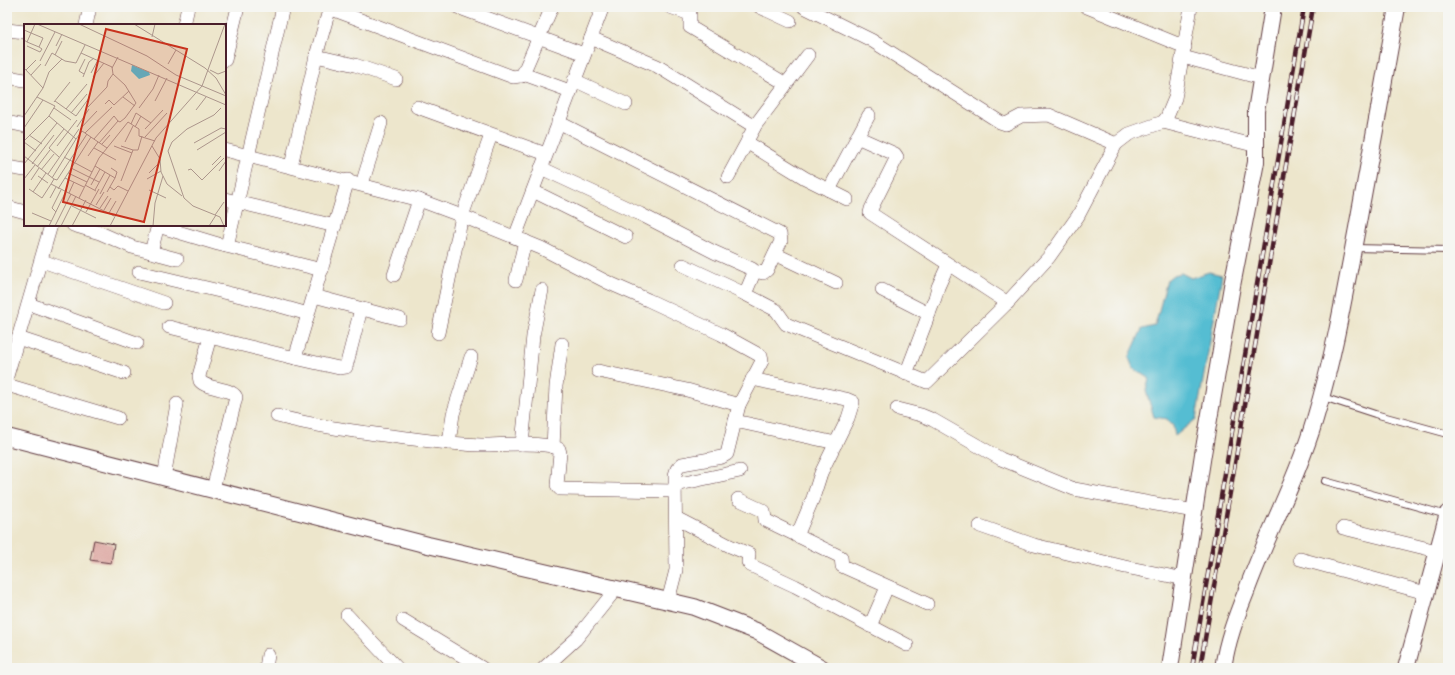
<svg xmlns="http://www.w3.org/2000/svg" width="1455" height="675" font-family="Caveat,sans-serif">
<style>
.water{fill:#55bdd2;stroke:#506e7e}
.building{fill:#dda8a3}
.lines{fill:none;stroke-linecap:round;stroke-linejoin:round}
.service-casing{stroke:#623d43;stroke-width:8}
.minor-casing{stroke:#623d43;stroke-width:14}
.tertiary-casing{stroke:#623d43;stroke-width:18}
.service{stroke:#fff;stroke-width:6}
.minor{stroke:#fff;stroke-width:13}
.tertiary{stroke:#fff;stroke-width:16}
.rail-casing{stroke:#4a1f2b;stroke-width:4.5}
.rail{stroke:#f6f6f2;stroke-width:3;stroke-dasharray:9;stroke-linecap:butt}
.inset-road{fill:none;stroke:#ac968c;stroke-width:1}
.view{fill:#c8321e;fill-opacity:0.15;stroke:#c8321e;stroke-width:2}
.inset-edge{fill:none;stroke:#4a1f2b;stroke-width:2}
</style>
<rect width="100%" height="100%" fill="#f6f6f2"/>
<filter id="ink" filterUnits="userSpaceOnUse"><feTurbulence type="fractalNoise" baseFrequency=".025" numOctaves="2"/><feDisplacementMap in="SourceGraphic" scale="8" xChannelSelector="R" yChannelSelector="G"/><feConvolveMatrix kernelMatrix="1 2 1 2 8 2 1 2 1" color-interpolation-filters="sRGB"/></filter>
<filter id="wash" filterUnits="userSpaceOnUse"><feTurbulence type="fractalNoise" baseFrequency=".012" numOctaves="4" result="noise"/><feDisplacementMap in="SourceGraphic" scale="16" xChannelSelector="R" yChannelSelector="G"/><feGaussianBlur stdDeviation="0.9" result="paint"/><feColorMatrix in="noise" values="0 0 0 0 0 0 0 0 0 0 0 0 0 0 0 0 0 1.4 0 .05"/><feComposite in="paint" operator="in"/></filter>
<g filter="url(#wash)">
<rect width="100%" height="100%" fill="#ede6cc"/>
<polygon class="water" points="1209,272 1222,275 1196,419 1175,436 1173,426 1167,419 1154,417 1146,391 1149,378 1133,368 1129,358 1142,329 1155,326 1167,280 1173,275 1181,273 1191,278"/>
<g id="blocks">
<polygon class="building" points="94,540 114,544 111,563 90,560"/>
</g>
</g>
<g filter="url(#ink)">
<use href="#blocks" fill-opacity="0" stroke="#623d43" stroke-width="1"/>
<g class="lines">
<defs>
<g id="service">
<polyline points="1354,248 1448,250"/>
<polyline points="1323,397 1375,414 1448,434"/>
<polyline points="1325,481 1447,515"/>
</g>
<g id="minor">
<polyline points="326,7 513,77 526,75 570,91"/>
<polyline points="457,7 584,54"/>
<polyline points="670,7 690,14 690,27 786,84"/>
<polyline points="760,7 790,21"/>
<polyline points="804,7 871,40 1000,122 1006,124 1021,116 1049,115 1116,144"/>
<polyline points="1087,7 1185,47"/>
<polyline points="86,25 90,7"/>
<polyline points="184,25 188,7"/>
<polyline points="7,30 25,32"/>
<polyline points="591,38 657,66 752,125 754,128 748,139 748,143 805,178 847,199"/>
<polyline points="316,56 355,65 396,79"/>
<polyline points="1183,57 1261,78"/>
<polyline points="225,60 238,7"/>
<polyline points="522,76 552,7"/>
<polyline points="7,77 25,80"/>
<polyline points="574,80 626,104"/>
<polyline points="417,107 546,154"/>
<polyline points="7,122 25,126"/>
<polyline points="558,122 780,234 781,241 767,270 763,273 754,271"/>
<polyline points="1163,122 1257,146"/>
<polyline points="754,127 808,55"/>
<polyline points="857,137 895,154 897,157 871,209 870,213 1008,303"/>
<polyline points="225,150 419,200 462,216 541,248 607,282 648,300 721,334 761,356 762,361 739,405 727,454 722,457 682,464 677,469 675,475 676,570 668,601"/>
<polyline points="291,166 316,56 330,7"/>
<polyline points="7,167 25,170"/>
<polyline points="541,168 640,214 714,252 752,269 754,273 745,294 776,310 786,324 927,382 1004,306 1049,257 1078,216 1116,144 1129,134 1163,122 1167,117 1175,98 1191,7"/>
<polyline points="728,177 747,142"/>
<polyline points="362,184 381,123"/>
<polyline points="829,190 869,115"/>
<polyline points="533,191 626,237"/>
<polyline points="225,199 335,226"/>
<polyline points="7,207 25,212"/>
<polyline points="73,225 100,233 132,247 177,259"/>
<polyline points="158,226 218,244 322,270"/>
<polyline points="515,237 602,9 597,7"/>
<polyline points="227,246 283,7"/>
<polyline points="151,252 158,225"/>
<polyline points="775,254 836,283"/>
<polyline points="42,261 164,303"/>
<polyline points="683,265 745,294"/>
<polyline points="139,272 266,302 308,314"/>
<polyline points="394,275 419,200"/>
<polyline points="516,280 525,241"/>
<polyline points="882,290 929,314"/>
<polyline points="314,296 400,319"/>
<polyline points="29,304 137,343"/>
<polyline points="169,327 295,358 348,180"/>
<polyline points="438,333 462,216 491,135"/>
<path d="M210,337L199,376L200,381C208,390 230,387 236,397L213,489"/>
<polyline points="18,338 124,373"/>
<polyline points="295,358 339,368 346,367 361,309"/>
<polyline points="598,371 687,390 739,405"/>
<polyline points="906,374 935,298 938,287 948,265"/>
<polyline points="7,376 51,225"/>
<polyline points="752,379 846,399 853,402 848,418 821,473 813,498 797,536"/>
<polyline points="7,385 118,418"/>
<polyline points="897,409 921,415 933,420 1001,459 1074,489 1194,511"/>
<path d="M277,416C315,426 352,431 391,436C420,440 451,444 481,445C496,445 548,441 559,449L560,453L557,485L560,489L675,491"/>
<polyline points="735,421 836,443"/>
<polyline points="449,443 453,414 471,357"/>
<polyline points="522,444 533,336 542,290"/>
<polyline points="553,447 556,386 562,344"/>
<polyline points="164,477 177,404"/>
<polyline points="675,485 740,471"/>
<polyline points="738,499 764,511 765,520 841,557 842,566 927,604"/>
<polyline points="676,518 730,546 749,554 748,562 750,565 795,586 907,645"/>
<polyline points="980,526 1034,545 1125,567 1185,579"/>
<polyline points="1343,528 1437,551"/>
<polyline points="1300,559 1426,593"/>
<polyline points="347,615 397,668"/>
<polyline points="403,620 482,668"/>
<polyline points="870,626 887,587"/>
<polyline points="266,668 268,655"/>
<polyline points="544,668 576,639 616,589"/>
</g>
<g id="tertiary">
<polyline points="7,437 428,545 694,607 756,631 822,668"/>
<polyline points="1170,668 1203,454 1232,286 1256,162 1256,111 1273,7"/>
<path d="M1223,668C1227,641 1236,617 1246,592C1267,534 1297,479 1315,419C1334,356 1345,292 1357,228C1371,154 1384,81 1397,7"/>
<polyline points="1406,668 1448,513"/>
</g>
</defs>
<use href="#service" class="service-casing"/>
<use href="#minor" class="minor-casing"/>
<use href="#tertiary" class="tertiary-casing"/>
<use href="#service" class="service"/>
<use href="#minor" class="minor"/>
<use href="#tertiary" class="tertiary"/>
<defs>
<g id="rail">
<polyline points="1192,668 1304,7"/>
<polyline points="1200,668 1313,7"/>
</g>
</defs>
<use href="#rail" class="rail-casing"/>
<use href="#rail" class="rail"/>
</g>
</g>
<g transform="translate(24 24)">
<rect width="202" height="202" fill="#ede6cc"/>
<path d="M108,41L125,48L126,51L115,55L107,47Z" fill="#55bdd2"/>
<path class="inset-road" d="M13,0L202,81M55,0L123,32L152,51L202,72M110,0L181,44L192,54L202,71M0,6L7,9L11,0M128,13L131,0M0,16L3,18L7,9L19,14L15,23L3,18M3,22L16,28L18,25L15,23M32,22L38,10M57,29L88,43L89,50L101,61L112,79L101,94L96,98L94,97L75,119M31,31L38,17M16,37L31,8M144,40L152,26M21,42L28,29L41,37L52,39L61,21M0,44L19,64L0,92M88,44L94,33M2,46L12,36M186,46L194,50L202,47M67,49L74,36M60,50L55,47L61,35M7,51L17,40M59,53L65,38L70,34M69,53L80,39M19,64L25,48L38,35M13,73L31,82L25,92L52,115L58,107L83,124M99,73L111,82M31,77L52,92L65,74M131,77L143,54M30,78L46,58M81,80L85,76L90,81L105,67M64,83L83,63L84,57L89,50M30,84L47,96M115,84L129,65L135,51M197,84L190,91L163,105L148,118L144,127L160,174L169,182L196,193L200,202M42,85L63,60M172,86L182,73M47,89L63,70M107,100L112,89L127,99M53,103L65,85M111,103L117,92M0,104L19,76M56,105L73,87M121,105L139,86M61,109L88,83M5,111L18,120M121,113L143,89M70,115L90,92L94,97M0,117L25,92M0,118L12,127M101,118L109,102M170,119L197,104L202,105M78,120L86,111M33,122L53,96M90,122L108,129M97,122L109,126M128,122L136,135L137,148L143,160L158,172M70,124L92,136M173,126L202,108M0,132L30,155L27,160L90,192M64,132L74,118M35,133L25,124L40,105M40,133L68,148M0,140L33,99M8,140L30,111M188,141L197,132M71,142L91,154L83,168M13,143L26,126M47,144L75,158M87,144L93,148L91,154M17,146L30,130M164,146L167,145L178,156L200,134M195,147L202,137M44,149L63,158M125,149L136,138M24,150L55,105M14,152L24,159M28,154L52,115M41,154L60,163M0,155L11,141M30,155L33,156L63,110M123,155L137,147M7,156L15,144M97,157L109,126H114L118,112M61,161L72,167M67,161L76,145M86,163L90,166L94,162L104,167M5,165L18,174L27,160M34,165L67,113M71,166L81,148M125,166L142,174M9,168L22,149M45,169L50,158M76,170L86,151M26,174L32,163M55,174L75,134L104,98L115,105V112L131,117M72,181L80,168M48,182L72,194M76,184L84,172M80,186L87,174M32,188L28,184L37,166M62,188L75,165M8,189L27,197M85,189L92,177M191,191L200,178M25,202L42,167M31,202L47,170M37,202L52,172M48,202L62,176M86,202L132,114L178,62L201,0M129,202L131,179L139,152M185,202L192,191"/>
<path class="view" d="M82,5L163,25L120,198L39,178Z"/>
<rect width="202" height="202" class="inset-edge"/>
</g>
<rect width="1455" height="675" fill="none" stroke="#f6f6f2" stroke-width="24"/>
</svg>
